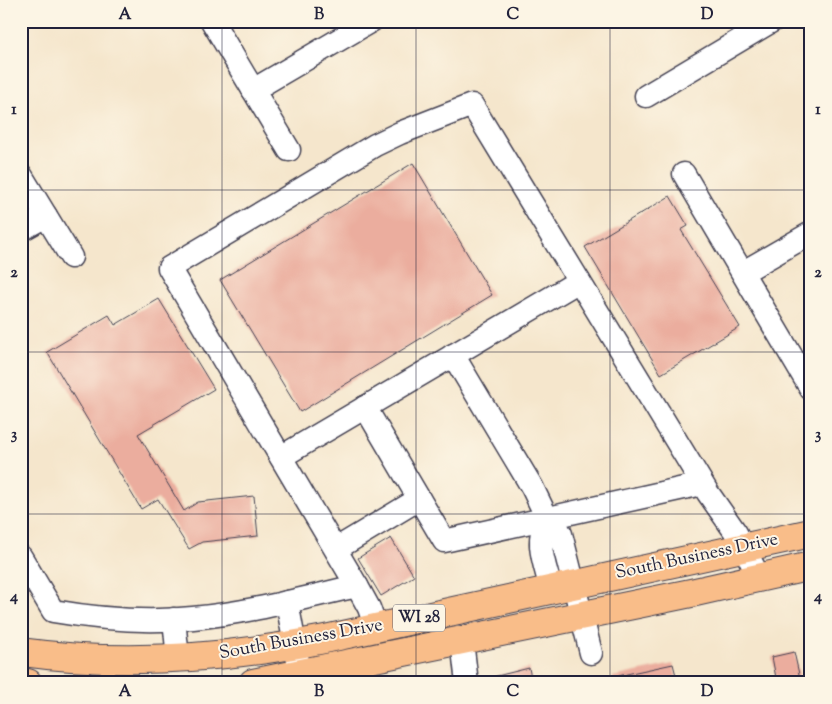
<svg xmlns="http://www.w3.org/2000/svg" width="832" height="704" font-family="'Sorts Mill Goudy',serif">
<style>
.building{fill:#ebad9e}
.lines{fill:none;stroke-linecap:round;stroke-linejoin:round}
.minor-casing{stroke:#423f51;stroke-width:25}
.major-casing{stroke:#423f51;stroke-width:30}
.minor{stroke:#fff;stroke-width:22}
.major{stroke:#f9bd89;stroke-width:28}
.grid{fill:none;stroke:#22223b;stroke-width:1;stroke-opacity:0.55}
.labels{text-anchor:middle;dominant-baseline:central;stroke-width:4;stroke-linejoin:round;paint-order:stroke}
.shield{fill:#fcf5e5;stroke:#63616e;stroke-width:1}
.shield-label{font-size:16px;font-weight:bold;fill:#22223b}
.street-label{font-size:18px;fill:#22223b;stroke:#fcf5e5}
.neatline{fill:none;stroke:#22223b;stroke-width:2}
.grid-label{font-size:16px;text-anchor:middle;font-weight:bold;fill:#22223b}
</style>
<rect width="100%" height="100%" fill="#fcf5e5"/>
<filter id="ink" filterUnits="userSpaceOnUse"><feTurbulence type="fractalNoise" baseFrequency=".02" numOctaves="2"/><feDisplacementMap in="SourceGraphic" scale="10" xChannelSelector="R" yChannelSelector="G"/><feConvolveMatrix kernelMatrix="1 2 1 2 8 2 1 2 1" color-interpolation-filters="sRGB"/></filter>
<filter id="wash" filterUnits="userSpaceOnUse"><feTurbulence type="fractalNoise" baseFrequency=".0096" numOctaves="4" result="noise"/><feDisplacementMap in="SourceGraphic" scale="20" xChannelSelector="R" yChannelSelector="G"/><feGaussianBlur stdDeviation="1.12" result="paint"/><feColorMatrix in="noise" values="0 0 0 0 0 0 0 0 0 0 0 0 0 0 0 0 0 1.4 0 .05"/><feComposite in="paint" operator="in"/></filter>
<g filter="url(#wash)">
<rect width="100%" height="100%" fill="#f5e6cc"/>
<g id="blocks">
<g class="building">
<polygon points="413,163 492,295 300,412 220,280"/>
<polygon points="670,196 688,226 681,230 740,327 661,374 585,247"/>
<polygon points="159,299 214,389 138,434 184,511 198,502 254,496 258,536 202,542 189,549 158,499 141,509 47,352 109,315 115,325"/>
<polygon points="391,538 414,576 381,596 358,558"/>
<polygon points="794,652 801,683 777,683 772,657"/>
<polygon points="673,664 678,683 613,683 613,677"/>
<polygon points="529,668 532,683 489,683 489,678"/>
</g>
</g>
</g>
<g filter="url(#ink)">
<use href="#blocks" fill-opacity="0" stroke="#423f51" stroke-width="1"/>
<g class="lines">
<defs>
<g id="minor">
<polyline points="212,21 289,150"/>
<polyline points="253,90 371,21"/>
<polyline points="646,96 772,21"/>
<polyline points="684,174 811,389"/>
<polyline points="21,175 71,257"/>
<polyline points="21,230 46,216"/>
<polyline points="752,267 811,233"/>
<polyline points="453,355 532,487 547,518 555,524 561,534 591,653"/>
<polyline points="365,407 444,541 702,484"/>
<polyline points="281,457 579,281"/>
<path d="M547,518C534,542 545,564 551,589"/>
<polyline points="336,549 419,499"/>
<path d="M21,557L53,611C99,619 146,623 193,618C248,613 303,598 357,586"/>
<polyline points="287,602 302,683"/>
<polyline points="174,619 178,659"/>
<polyline points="376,628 369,608 357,586 169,268 375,145 400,133 472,105 708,493 736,533 759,577"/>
<polyline points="462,641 467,683"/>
</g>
<g id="major">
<path d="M21,652C123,666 224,659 325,639L811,533"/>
<polyline points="21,682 28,683"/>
<polyline points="253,683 691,593 811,566"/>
</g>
</defs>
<use href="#minor" class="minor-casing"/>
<use href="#major" class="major-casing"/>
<use href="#minor" class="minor"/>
<use href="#major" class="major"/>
</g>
</g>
<path class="grid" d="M222,21V683M416,21V683M610,21V683M21,190H811M21,352H811M21,514H811"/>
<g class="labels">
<rect class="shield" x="393" y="604.5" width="52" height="27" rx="4"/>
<g class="shield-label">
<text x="419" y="618">WI 28</text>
</g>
<g class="street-label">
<text transform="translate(697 557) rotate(-12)">South Business Drive</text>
<text transform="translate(301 640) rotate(-10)">South Business Drive</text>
</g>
</g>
<rect width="832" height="704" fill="none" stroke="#fcf5e5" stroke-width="55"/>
<rect x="28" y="28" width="776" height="648" class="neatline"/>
<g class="grid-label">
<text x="125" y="19">A</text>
<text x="319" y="19">B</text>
<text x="513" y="19">C</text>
<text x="707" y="19">D</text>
<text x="14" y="114">1</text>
<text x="818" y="114">1</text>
<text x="14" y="277">2</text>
<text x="818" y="277">2</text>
<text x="14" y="439">3</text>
<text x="818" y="439">3</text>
<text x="14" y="601">4</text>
<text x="818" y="601">4</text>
<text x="125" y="696">A</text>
<text x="319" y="696">B</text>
<text x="513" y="696">C</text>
<text x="707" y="696">D</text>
</g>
</svg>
